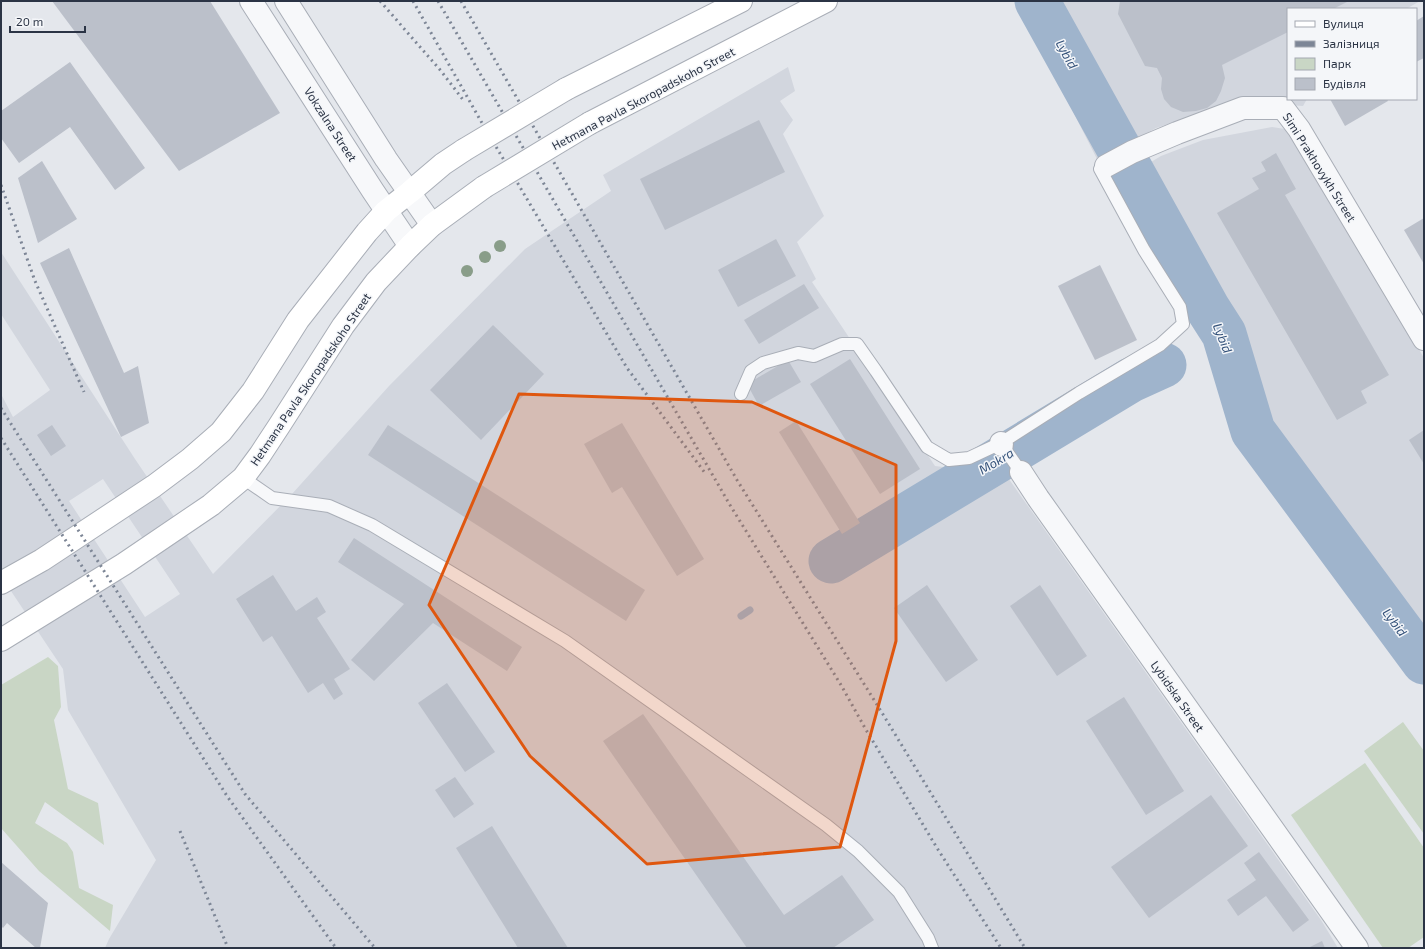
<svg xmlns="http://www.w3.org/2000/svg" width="1425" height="949" font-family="'Exo 2',sans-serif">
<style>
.built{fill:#d2d6de;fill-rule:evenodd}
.green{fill:#c9d6c5}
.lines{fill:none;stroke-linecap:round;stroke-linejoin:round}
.stream{stroke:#9fb4cc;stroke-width:7}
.river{stroke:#9fb4cc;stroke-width:45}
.building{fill:#bbc0ca}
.service-casing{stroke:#a9aeb7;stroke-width:14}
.minor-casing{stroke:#a9aeb7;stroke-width:24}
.tertiary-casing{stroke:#a9aeb7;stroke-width:24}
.secondary-casing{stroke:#a9aeb7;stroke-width:24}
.service{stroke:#f7f8fa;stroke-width:12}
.minor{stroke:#f7f8fa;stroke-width:22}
.tertiary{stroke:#f7f8fa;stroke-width:22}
.secondary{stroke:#fff;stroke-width:22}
.rail{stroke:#7d8696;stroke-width:3;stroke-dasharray:2 4;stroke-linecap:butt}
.secondary-bridge-casing{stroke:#a9aeb7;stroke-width:24;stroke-linecap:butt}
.secondary-bridge{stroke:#fff;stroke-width:22}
.tree{fill:#899d89}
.marked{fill:#df570f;fill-opacity:0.2;stroke:#df570f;stroke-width:3;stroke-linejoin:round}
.labels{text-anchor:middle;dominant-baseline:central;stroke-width:3;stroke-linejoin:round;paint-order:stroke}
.street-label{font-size:12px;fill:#2b3445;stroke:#f4f6f9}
.water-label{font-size:13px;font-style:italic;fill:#34527a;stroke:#f4f6f9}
</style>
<rect width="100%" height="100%" fill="#e4e7ec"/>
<g class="built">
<polygon points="1017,1 1420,1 1406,9 1288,9 1288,99 1307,99 1303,106 1289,105 1177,121 1156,128 1098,161"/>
<path d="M788,67L795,91L780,101L793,120L783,134L824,216L797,242L816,279L812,282L935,466L1006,475L1321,920L1338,948H105L109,939L156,860L68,710L63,669L1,576V394L13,417L50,390L1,314V252L135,459L213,574L292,494L389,386L525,249L611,191L603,175ZM103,479L180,594L145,617L69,501Z"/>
<polygon points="1272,127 1285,129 1295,140 1424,358 1424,639 1256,418 1230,314 1146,165 1161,156 1203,140"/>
</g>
<g class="green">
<polygon points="999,450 1017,475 863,562 865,551 855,547 831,562 818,546 951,468"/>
<polygon points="48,657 58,666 61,707 54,720 68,789 98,803 104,845 45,802 35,823 67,843 73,852 79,888 113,905 110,931 39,871 1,828 1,685"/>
<polygon points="1403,722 1424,751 1424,834 1364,751"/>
<polygon points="1365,763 1424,848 1424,937 1408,948 1383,948 1291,815"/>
</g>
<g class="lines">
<polyline class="stream" points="741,616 750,610"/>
<g class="river">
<polyline points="1037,1 1208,309 1224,334 1253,431 1424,662"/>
<polyline points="831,561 1131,380 1164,365"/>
</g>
</g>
<g class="building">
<polygon points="52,1 210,1 280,113 179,171"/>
<polygon points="1120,1 1349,1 1333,9 1288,9 1288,32 1222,65 1225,78 1221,91 1216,101 1207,108 1196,111 1183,112 1171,107 1164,99 1161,89 1162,78 1157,68 1145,66 1118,14"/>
<polygon points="1424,16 1424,58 1416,62 1416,21"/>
<polygon points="70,62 145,168 115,190 70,127 19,163 1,138 1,111"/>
<polygon points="1330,99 1387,99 1388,101 1345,126"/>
<polygon points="759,120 785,172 665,230 640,179"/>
<polygon points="1276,153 1296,189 1285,195 1389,375 1361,391 1367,403 1337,420 1217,213 1259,189 1252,178 1266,171 1261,162"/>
<polygon points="42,161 77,219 38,243 18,178"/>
<polygon points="1424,218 1424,264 1404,230"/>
<polygon points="776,239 796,276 738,307 718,270"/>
<polygon points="69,248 124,373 138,366 149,423 121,437 40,263"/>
<polygon points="1100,265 1137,340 1095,360 1058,286"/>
<polygon points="804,284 819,308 759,344 744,320"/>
<polygon points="493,325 544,374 481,440 430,390"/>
<polygon points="850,359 920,469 880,494 810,384"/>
<polygon points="788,360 801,382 759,406 747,384"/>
<polygon points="796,421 860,523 842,534 779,432"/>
<polygon points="622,423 704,559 677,576 622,487 612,493 584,444"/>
<polygon points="52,425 66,446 51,456 37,435"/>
<polygon points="388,425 645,590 626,621 368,455"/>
<polygon points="1424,430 1424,464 1409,440"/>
<polygon points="354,538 522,647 507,671 433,623 374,681 351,660 404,604 338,562"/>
<polygon points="273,575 296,611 317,597 326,612 317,618 350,669 334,679 343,694 334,700 323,683 308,693 272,636 263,642 236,599"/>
<polygon points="927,585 978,660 946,682 894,608"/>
<polygon points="1040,585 1087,656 1057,676 1010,606"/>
<polygon points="447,683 495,752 465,772 418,703"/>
<polygon points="1124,697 1184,791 1146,815 1086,721"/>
<polygon points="643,714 784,915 842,875 874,920 833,948 747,948 603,741"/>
<polygon points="455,777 474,804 454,818 435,790"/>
<polygon points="1211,795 1248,846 1149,918 1111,867"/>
<polygon points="492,826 568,948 518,948 456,848"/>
<polygon points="1259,852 1309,920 1293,932 1266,896 1238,916 1227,900 1256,880 1244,863"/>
<polygon points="1,862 48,903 40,948 36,948 7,923 3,928 1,926"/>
<polygon points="1322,941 1325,948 1308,948"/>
</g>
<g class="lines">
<defs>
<g id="service">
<polyline points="741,394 751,371 763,363 798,353 814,356 842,344 857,344 876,371 927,447 949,460 969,458 1001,443 1079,393 1160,345 1183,324 1180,307 1144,250 1100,169"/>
<polyline points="1002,445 1021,472"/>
<polyline points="243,478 272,498 329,506 372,525 565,641 826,825 858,851 899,892 928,938 932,948"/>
</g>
<g id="minor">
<polyline points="1106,166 1132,152 1177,133 1243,108 1283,108 1299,129 1424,339"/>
<polyline points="1001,443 1002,445"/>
<polyline points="1021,472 1038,498 1357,948"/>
</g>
<g id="tertiary">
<polyline points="251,1 373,191 410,246"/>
<polyline points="286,1 386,159 432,225"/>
</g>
<g id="secondary">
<polyline points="566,89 741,1"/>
<polyline points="590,123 826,1"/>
<polyline points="1,583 42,560 154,486 190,459 221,432 253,391 298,320 367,232 386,211 410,192 443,164 464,150"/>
<polyline points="1,640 124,564 211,505 243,478 260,455 279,426 343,326 376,282 410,246 432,225 484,187"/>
</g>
</defs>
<use href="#service" class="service-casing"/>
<use href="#minor" class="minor-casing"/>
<use href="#tertiary" class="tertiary-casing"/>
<use href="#secondary" class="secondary-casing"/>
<use href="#service" class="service"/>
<use href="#minor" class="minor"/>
<use href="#tertiary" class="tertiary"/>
<use href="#secondary" class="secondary"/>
<g class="rail">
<polyline points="380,1 441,71 464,101"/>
<polyline points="413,1 482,123 627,368 705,473"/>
<polyline points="438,1 730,505 841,685 865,728 937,848 1001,948"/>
<polyline points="461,1 737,480 884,716 1025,948"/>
<polyline points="1,185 35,281 84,392"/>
<polyline points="1,408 245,794 375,948"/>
<polyline points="1,438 227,796 336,948"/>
<polyline points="180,831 228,948"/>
</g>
<defs>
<g id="secondary-bridge">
<polyline points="464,150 566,89"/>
<polyline points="484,187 590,123"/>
</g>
</defs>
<use href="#secondary-bridge" class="secondary-bridge-casing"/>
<use href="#secondary-bridge" class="secondary-bridge"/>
</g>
<g class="tree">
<circle cx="500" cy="246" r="6"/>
<circle cx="485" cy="257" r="6"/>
<circle cx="467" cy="271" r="6"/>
</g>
<path class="marked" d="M519,394L752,402L896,465V641L840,847L647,864L530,756L429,605Z"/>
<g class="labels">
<g class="street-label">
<text transform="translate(643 98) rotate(-28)">Hetmana Pavla Skoropadskoho Street</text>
<text transform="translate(331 124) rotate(57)">Vokzalna Street</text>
<text transform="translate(1320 167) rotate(58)">Simi Prakhovykh Street</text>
<text transform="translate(310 379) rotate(-56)">Hetmana Pavla Skoropadskoho Street</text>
<text transform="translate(1178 696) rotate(55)">Lybidska Street</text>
</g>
<g class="water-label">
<text transform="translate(1067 54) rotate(61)">Lybid</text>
<text transform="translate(1223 338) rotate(68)">Lybid</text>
<text transform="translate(996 461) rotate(-31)">Mokra</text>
<text transform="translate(1395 622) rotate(53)">Lybid</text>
</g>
</g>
<rect width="1425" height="949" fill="none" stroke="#2b3445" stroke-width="4"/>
<rect x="1287" y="8" width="130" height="92" fill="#f4f6f9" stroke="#a4a8b1"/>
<rect x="1295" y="21" width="20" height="6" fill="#ffffff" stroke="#a4a8b1"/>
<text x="1323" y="28" font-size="12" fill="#2b3445">Вулиця</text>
<rect x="1295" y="41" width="20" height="6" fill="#7d8696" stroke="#a4a8b1"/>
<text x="1323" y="48" font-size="12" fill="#2b3445">Залізниця</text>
<rect x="1295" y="58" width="20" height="12" fill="#c9d6c5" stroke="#a4a8b1"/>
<text x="1323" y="68" font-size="12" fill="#2b3445">Парк</text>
<rect x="1295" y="78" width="20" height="12" fill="#bbc0ca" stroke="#a4a8b1"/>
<text x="1323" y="88" font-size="12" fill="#2b3445">Будівля</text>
<path d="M10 26v6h75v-6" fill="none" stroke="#2b3445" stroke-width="2"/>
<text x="16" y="26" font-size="12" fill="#2b3445" stroke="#f4f6f9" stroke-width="3" paint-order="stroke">20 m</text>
</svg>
